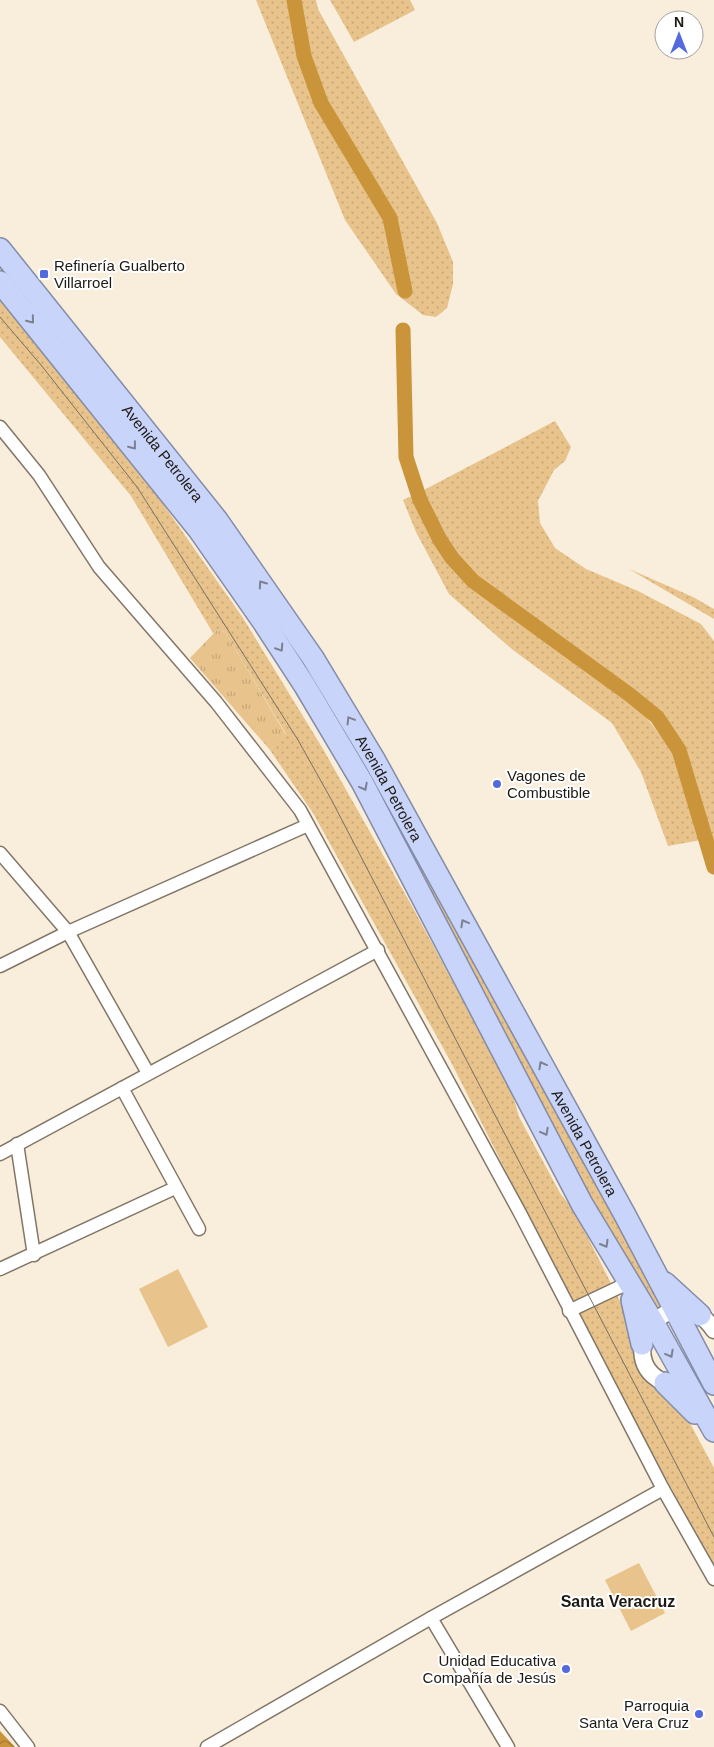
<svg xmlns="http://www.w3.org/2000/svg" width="714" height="1747" font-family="Arial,sans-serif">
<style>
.grass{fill:url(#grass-dots)}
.park{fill:url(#park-tufts)}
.pitch{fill:#e8c38b}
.water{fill:url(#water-waves)}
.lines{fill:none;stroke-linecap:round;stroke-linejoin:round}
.canal{stroke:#ca943a;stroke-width:15}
.minor-casing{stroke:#827767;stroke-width:15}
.tertiary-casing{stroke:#827767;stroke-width:19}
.trunk-casing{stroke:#838ca8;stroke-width:24}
.minor{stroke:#fff;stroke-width:12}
.tertiary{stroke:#fff;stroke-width:16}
.trunk{stroke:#c8d4fa;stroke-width:21}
.tram{stroke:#787166;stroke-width:1}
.oneway{stroke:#7c8092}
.poi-dot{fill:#5369df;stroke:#fff;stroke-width:2}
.labels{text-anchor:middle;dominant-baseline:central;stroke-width:4;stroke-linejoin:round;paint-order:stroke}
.poi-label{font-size:15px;fill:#1e1a13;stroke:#fff;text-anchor:start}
.street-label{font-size:15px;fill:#1e1a13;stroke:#fff}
.neighbourhood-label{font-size:16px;font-weight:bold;fill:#1e1a13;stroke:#fff}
</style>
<defs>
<pattern id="grass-dots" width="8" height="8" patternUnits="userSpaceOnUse" patternTransform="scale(1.25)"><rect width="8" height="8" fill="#e8c38b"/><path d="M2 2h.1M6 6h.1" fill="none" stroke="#c7a777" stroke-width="1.8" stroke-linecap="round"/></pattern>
<pattern id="park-tufts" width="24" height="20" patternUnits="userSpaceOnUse" patternTransform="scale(1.25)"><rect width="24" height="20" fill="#e8c38b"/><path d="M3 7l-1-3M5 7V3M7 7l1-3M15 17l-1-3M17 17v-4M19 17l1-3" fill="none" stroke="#c7a777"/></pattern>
<pattern id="water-waves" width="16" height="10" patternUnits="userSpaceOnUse" patternTransform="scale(1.25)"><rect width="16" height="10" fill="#ca943a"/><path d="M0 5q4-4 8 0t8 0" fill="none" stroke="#a37830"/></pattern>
</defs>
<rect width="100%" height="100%" fill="#f9eddc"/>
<g class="grass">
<polygon points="256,0 316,0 318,9 437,223 453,262 453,284 447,308 436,317 423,315 396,294 345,220"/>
<polygon points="330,0 410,0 415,10 354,42"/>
<polygon points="0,260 209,520 349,729 509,1018 661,1305 658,1307 606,1225 532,1093 347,741 103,397 0,270"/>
<polygon points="0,301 149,484 243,618 323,749 413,908 512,1092 519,1117 560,1193 575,1212 632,1325 686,1416 714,1468 714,1567 591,1340 452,1064 313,813 270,750 286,734 225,632 218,630 213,633 131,496 0,337"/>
<polygon points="555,421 571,447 565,461 554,470 538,501 540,523 555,548 586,569 638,591 701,624 714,641 714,853 682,745 664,720 632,691 478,578 454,553 422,491"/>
<polygon points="414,495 435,539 454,568 480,594 518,623 612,687 646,717 672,750 701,840 668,846 641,772 612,723 513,650 449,594 416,532 403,500"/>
<polygon points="629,569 693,597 714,609 714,619"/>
</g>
<polygon class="park" points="217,630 225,632 286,735 270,750 190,658"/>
<g class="pitch">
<polygon points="178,1269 208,1327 168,1347 139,1289"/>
<polygon points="639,1563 665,1613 631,1631 605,1580"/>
</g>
<polygon class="water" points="0,1731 15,1747 0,1747"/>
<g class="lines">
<g class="canal">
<polyline points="294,0 304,56 321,103 390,218 405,291"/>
<polyline points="403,330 406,457 420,500 440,540 452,558 473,581 630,695 657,717 679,750 714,867"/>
</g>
<defs>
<g id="minor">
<polyline points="0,427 39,475 99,567 216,702 300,810 520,1213 663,1489 714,1579"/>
<polyline points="0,853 68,932 148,1073"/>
<polyline points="0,966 68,932 308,825"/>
<polyline points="122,1088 199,1229"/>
<polyline points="17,1144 34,1255"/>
<polyline points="0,1154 378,950"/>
<polyline points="0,1269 175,1188"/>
<polyline points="569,1311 628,1283"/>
<polyline points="431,1618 508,1747"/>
<polyline points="0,1711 28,1747"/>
<polyline points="207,1747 431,1618 663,1489"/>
</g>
<path id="tertiary" d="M675,1386C600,1367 672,1267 714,1330"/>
<g id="trunk">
<path id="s1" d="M0,249L217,520L313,658L375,761L625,1215L714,1384"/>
<polyline points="0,282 199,530 264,623 305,686 362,782 582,1204 653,1322 714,1431"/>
<polyline points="665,1283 700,1315"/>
<polyline points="632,1300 642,1344"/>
<polyline points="665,1383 695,1413"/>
</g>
</defs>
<use href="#minor" class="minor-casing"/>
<use href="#tertiary" class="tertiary-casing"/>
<use href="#trunk" class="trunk-casing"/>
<use href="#minor" class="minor"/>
<use href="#tertiary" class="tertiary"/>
<use href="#trunk" class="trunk"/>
<polyline class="tram" points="0,317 41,365 137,487 298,740 331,799 714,1537"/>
</g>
<defs><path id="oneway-chevron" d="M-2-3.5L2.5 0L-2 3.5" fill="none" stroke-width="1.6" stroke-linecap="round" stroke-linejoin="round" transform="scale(1.25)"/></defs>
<g class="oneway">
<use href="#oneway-chevron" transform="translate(31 320) rotate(51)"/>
<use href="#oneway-chevron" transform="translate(133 446) rotate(52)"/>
<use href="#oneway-chevron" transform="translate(262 584) rotate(-125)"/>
<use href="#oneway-chevron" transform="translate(280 648) rotate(57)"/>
<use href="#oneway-chevron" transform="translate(350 720) rotate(-121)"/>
<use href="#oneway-chevron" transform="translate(364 787) rotate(62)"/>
<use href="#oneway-chevron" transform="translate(464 923) rotate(-119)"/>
<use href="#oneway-chevron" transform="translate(542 1065) rotate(-119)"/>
<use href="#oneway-chevron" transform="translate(545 1132) rotate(62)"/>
<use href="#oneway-chevron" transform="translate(605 1244) rotate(60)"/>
<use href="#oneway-chevron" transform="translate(670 1354) rotate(61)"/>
</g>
<g class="poi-dot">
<rect x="39" y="269" width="10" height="10" rx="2.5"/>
<circle cx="497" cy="784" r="5"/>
<circle cx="566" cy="1669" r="5"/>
<circle cx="699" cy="1714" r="5"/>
</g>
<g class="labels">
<g class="poi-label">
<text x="54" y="265">Refinería Gualberto<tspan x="54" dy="17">Villarroel</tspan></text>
<text x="507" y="775">Vagones de<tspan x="507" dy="17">Combustible</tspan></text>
<text x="556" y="1660" text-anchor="end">Unidad Educativa<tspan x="556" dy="17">Compañía de Jesús</tspan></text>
<text x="689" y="1705" text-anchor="end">Parroquia<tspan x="689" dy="17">Santa Vera Cruz</tspan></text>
</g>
<g class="street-label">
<text stroke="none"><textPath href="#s1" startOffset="261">Avenida Petrolera</textPath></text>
<text stroke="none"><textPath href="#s1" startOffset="666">Avenida Petrolera</textPath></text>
<text stroke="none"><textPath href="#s1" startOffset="1071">Avenida Petrolera</textPath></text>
</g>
<g class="neighbourhood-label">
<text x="618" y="1601">Santa Veracruz</text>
</g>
</g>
<g transform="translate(679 35)"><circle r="24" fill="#ffffff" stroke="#a5a3a1"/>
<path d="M0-4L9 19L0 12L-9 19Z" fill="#5369df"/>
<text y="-8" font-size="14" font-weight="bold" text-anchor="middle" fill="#1e1a13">N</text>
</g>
</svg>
